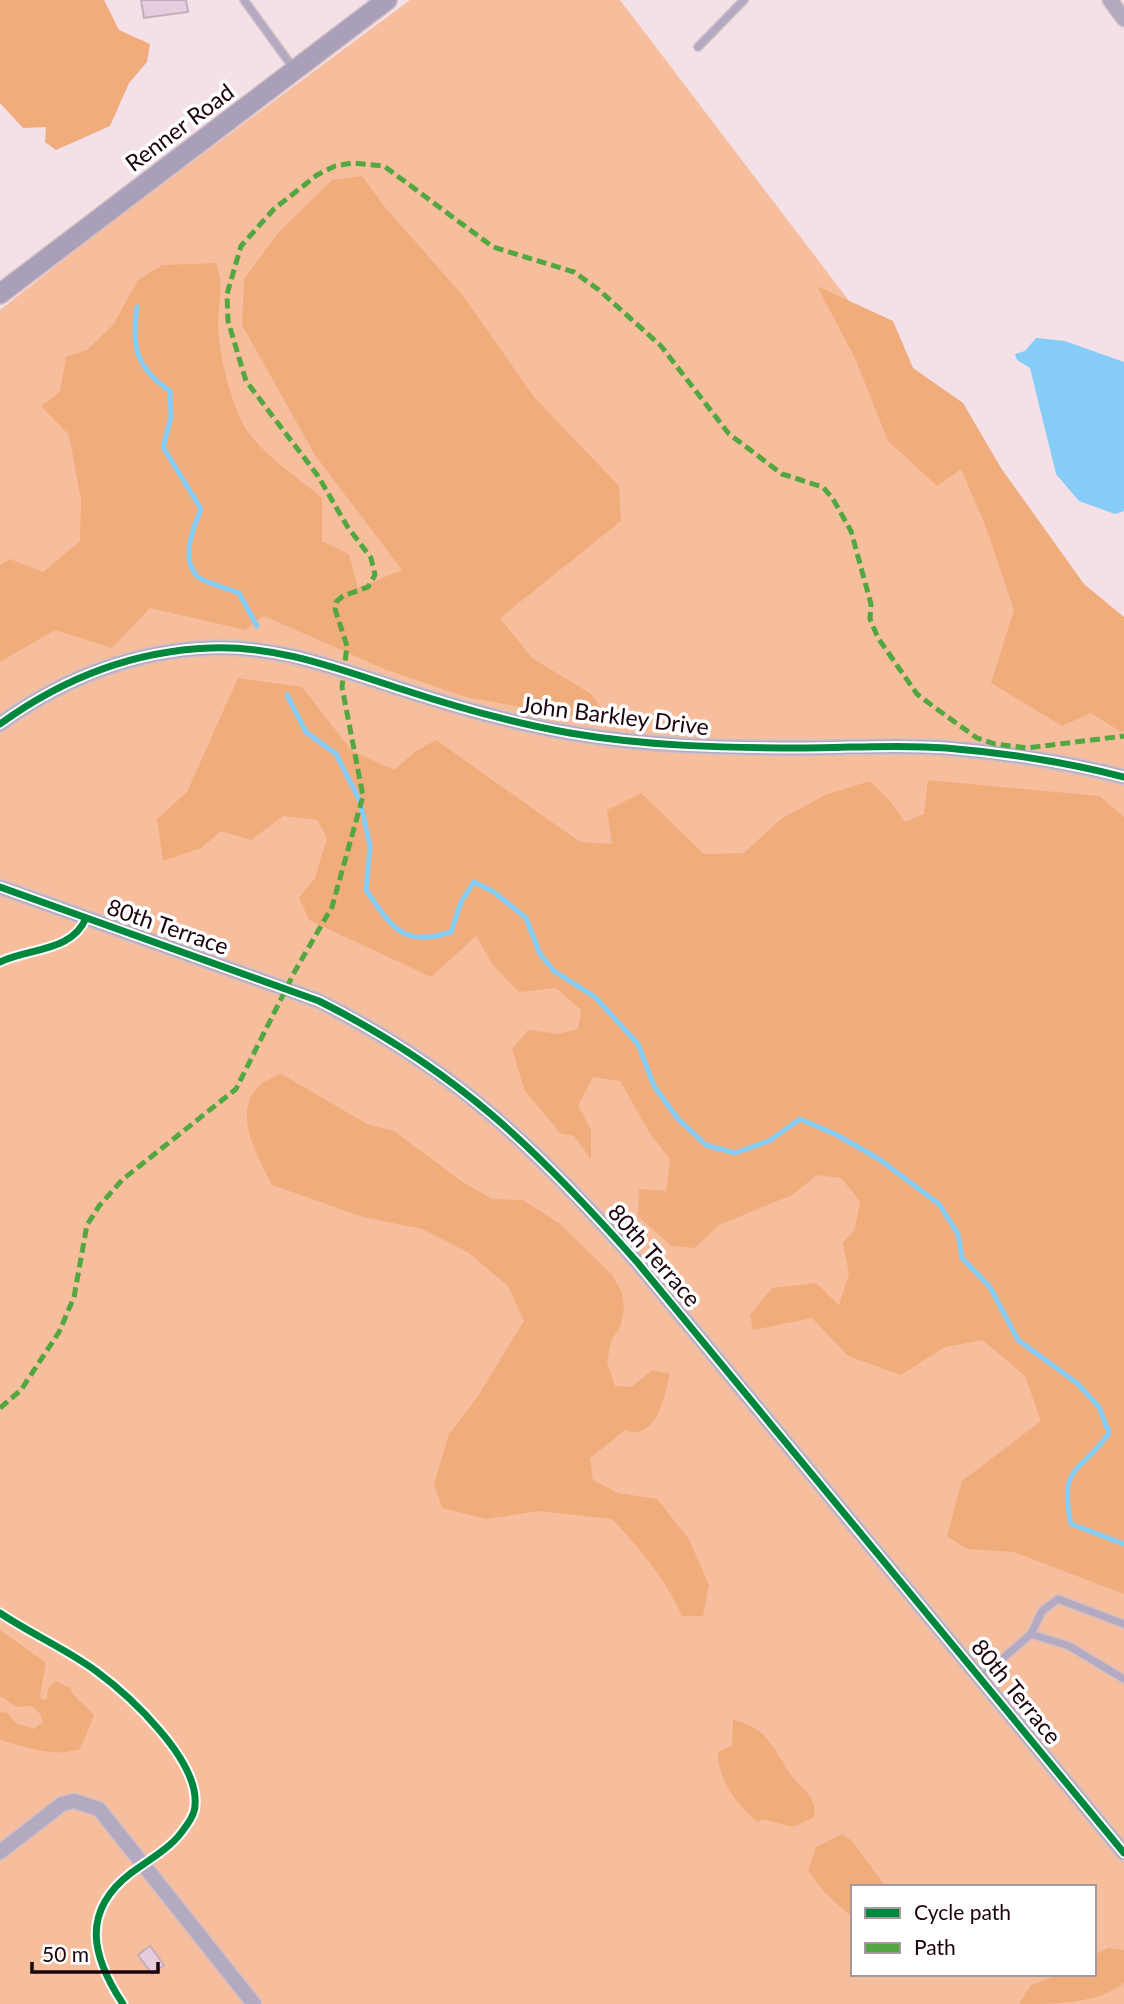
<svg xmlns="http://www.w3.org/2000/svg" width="1124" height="2004" font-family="Lato,sans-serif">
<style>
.green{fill:#f7be9e;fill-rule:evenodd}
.forest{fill:#f0ac7b}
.water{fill:#85ccf7}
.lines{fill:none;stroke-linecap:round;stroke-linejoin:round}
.stream{stroke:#85ccf7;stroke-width:5}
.building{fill:#e6ccdc;stroke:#c4adba;stroke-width:2}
.lane-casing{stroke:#d0bec5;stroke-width:10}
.street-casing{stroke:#d0bec5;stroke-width:17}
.secondary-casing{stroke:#d0bec5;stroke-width:22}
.lane{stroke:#b3aac1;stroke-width:7}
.street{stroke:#b3aac1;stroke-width:14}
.secondary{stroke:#a99fb8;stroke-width:19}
.quiet{stroke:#52a741;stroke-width:5;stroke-dasharray:10 5;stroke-linecap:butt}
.cycleway-casing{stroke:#fff;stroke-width:11}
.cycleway{stroke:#00873e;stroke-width:7}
.labels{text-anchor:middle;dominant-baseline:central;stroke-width:7;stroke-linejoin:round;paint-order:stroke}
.street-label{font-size:23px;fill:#1b020c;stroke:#fff}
</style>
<rect width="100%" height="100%" fill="#f4e0e7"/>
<path class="green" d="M410,0H620L1124,662V2004H0V310L115,219ZM853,1887H1094V1974H853Z"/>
<g class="forest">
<polygon points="0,0 104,0 119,30 150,44 147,62 129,83 110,126 56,150 45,142 46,127 23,128 0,103"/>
<path d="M362,176L384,206L464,297L534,397L619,486L621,521L500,618L532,658L591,694L613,724L466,697L387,670L264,616L245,630L150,608L112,648L55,630L0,662V565L10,559L43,572L80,541L81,500L69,435L41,406L60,392L66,357L87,350L113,325L138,280L162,265L216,263C225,291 218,299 218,326C219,354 231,405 246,429C264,456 297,477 322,498V541L349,554L358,588L402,570L315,455L242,325L244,279L278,233L332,180Z"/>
<polygon points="817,286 893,321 913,368 963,403 1001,468 1084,584 1124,617 1124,731 1121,732 1091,713 1062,726 991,683 1014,610 985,525 961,469 937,486 888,441 855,358"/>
<polygon points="238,678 302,687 352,751 394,770 416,751 436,740 580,842 612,844 607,810 641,793 704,854 744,853 781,819 825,795 870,781 890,801 905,822 924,814 928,780 1099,796 1124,817 1124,1594 1014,1552 967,1549 947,1536 962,1481 1041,1421 1025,1376 983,1340 945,1347 901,1375 848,1356 812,1318 753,1330 750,1315 772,1288 816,1283 839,1305 849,1274 843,1243 855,1229 860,1201 841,1178 817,1175 792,1195 719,1225 695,1248 671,1246 638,1216 639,1189 666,1191 670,1159 651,1135 620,1081 593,1077 578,1105 591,1130 591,1159 574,1136 560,1133 525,1091 512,1049 528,1030 559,1034 578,1029 581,1010 556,988 519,992 493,965 476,936 431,977 309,920 299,898 315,878 327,838 317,820 283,816 251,840 221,831 201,848 163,861 157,819 187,792"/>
<path d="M280,1073L367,1124L394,1131L461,1181L492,1199L523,1200L559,1223L612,1275L622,1292L624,1308L621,1325L611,1341L607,1363L615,1386L632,1387L652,1370L670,1374C665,1395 657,1442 625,1430L590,1458L593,1480L618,1493L657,1499L689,1539L709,1585L703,1616H682C665,1578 640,1549 612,1519L539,1511L486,1519L442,1508L434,1484L449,1434L476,1399L524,1321L508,1286L469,1253L422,1229L363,1217L272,1185C259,1158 232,1116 257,1088C262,1082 274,1078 280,1073Z"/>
<path d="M0,1630L46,1663L40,1695L42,1700L47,1699L48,1689L55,1681L70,1688C76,1702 87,1704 94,1716L80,1749C52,1758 28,1747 0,1740V1712L8,1713L15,1723L34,1729L43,1722L40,1714L32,1706L17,1707L0,1696Z"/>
<path d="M733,1720C767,1727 772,1747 789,1772C799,1788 820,1797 813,1818L793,1827L762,1819L758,1822C738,1807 717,1778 718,1752L732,1745Z"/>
<polygon points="842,1834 852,1841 886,1887 853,1887 853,1918 825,1893 808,1870 816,1847"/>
<path d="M1108,1948L1124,1950V1983C1096,2004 1057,2004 1019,2004L1031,1985L1061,1974H1094V1955Z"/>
</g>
<polygon class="water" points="1036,338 1065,341 1124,362 1124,511 1115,514 1079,501 1056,474 1030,368 1017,360 1015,354 1025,351"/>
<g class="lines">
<g class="stream">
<path d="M137,307C131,346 136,368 170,391L171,417L163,447L201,509C193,528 180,560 198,577C203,582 230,589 239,593L257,626"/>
<path d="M287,695L306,732L336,754L360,801L370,846L366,890C392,927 402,948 451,932L461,902L474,882L494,892L526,918L540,954L554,971L595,997L638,1044L654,1086L678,1119L706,1145L735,1153L769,1141L800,1119L835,1134L879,1159L939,1204L958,1234L962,1258L990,1287L1018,1340L1077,1383L1099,1407L1109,1433C1080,1474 1058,1465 1071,1524L1124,1544"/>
</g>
</g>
<g class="building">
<polygon points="141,0 186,0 188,12 144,18"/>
<polygon points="150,1946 164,1965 152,1974 138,1955"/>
</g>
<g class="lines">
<defs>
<g id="lane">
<polyline points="244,0 294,69"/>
<polyline points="698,47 744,0"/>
<polyline points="1031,1634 1069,1646 1124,1679"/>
<polyline points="981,1677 1031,1634 1042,1611 1058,1599 1124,1624"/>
</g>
<g id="street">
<polyline points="1110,0 1124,19"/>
<path d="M0,724C62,679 133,651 210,648C277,645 338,669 401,689C456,707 512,723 570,733C646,746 724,748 801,748C850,748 898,744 946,748C1006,753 1066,762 1124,777"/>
<path d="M0,887L319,1001C456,1070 536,1148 637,1262L1124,1853"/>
<polyline points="0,1852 62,1804 74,1801 99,1809 254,2004"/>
</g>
<polyline id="secondary" points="0,294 387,0"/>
</defs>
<use href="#lane" class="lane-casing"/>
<use href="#street" class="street-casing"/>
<use href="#secondary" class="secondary-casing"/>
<use href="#lane" class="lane"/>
<use href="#street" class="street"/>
<use href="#secondary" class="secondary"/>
<polyline class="quiet" points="0,1408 21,1390 59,1332 74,1297 87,1225 99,1206 122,1180 236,1089 295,971 332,907 363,796 342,687 347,646 335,609 336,602 343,596 368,587 375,575 371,558 347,526 318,476 246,381 228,321 227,294 241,246 274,209 317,175 335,166 352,163 384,166 493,247 574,272 599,290 661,346 729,434 782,474 823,487 833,499 851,531 871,604 870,619 878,638 917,694 934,707 977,738 995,744 1027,748 1124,736"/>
<defs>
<g id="cycleway">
<path d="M0,724C62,679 133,651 210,648C277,645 338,669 401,689C456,707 512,723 570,733C646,746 724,748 801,748C850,748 898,744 946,748C1006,753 1066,762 1124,777"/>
<path d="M0,887L319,1001C456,1070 536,1148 637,1262L1124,1853"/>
<path d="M0,962C29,948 72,952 86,918"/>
<path d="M0,1613C31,1634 66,1649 96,1671C130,1696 199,1760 195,1805C195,1815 187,1825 181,1833C169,1849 147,1861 131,1873C80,1912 92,1957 123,2004"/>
</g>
</defs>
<use href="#cycleway" class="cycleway-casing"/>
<use href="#cycleway" class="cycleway"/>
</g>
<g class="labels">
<g class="street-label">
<text transform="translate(179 127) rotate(-37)">Renner Road</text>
<text transform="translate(615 715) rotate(7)">John Barkley Drive</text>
<text transform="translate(168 926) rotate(19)">80th Terrace</text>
<text transform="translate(655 1255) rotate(49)">80th Terrace</text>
<text transform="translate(1017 1691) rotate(51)">80th Terrace</text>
</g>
</g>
<rect x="851" y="1885" width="245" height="91" fill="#ffffff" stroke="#a49a9e" stroke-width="2"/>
<rect x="865" y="1908" width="35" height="10" fill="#00873e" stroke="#a49a9e" stroke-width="2"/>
<text x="914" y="1920" font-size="21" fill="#1b020c">Cycle path</text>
<rect x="865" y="1943" width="35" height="10" fill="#52a741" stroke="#a49a9e" stroke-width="2"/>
<text x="914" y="1955" font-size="21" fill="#1b020c">Path</text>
<path d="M32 1962v10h126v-10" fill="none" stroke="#1b020c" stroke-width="3.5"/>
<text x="42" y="1962" font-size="21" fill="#1b020c" stroke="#ffffff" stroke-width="5" paint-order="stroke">50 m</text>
</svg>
